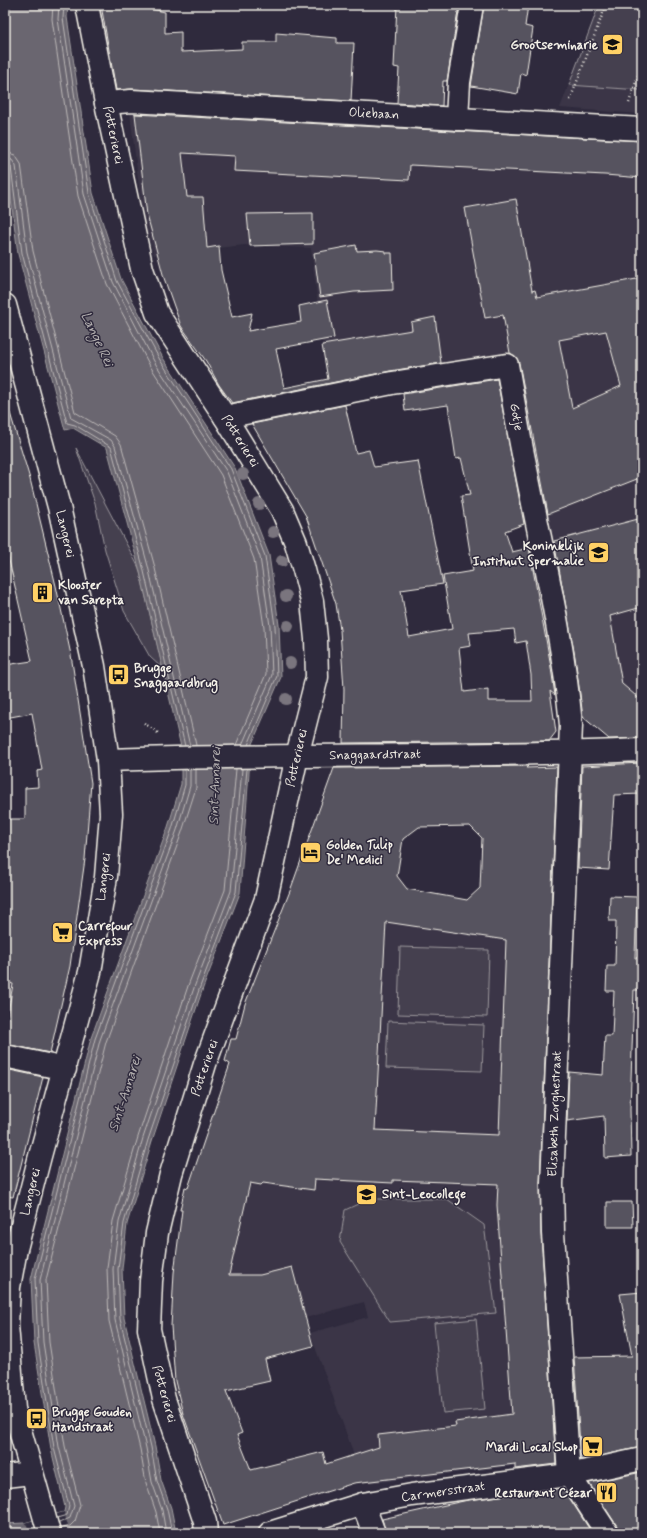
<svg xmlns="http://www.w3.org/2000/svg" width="647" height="1538" font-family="Mynerve,sans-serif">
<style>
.built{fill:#3b3647}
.green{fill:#454050;stroke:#9c989c}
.water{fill:#6a6670;stroke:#a19ea0}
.pier{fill:#2f2a3d}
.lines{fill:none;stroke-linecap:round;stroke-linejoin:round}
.shore{stroke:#bdb9b8;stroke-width:1}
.building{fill:#56525f;stroke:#f4f1e8;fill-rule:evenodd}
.minor-casing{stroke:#f4f1e8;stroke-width:25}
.path{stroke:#f4f1e8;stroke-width:2.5;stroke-dasharray:1 3;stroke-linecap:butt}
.minor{stroke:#2f2a3d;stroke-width:22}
.tree{fill:#7a757e}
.labels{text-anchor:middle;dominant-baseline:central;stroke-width:3;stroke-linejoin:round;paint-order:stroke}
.poi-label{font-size:13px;font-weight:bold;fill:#f4f1e8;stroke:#2f2a3d;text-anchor:start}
.street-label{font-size:13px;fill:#f4f1e8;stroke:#2f2a3d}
.water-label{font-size:14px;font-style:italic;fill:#b6b2b2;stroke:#2f2a3d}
</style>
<rect width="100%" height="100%" fill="#2f2a3d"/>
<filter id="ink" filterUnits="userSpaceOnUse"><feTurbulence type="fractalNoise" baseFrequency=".025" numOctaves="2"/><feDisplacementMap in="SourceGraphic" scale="8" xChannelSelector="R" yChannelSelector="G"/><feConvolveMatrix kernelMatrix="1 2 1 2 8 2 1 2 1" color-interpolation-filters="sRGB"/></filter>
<g filter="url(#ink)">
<g class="built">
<polygon points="599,5 642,5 642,114 560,108"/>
<polygon points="130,112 642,139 642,736 608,738 585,720 519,354 328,387 311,248 244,245 154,255 143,220"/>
<polygon points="387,905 550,928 544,1103 560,1460 383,1482 359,1483 352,1449 310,1333 368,1317 364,1302 305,1318 292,1267 260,1275 174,1273 178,1240 193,1171 228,1069 260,1081"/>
</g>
<g class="green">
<polygon points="599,5 642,5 642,83 640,90 569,85"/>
<polygon points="76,448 139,568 163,669 150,657 124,611 105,550 95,503"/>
<polygon points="400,947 489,950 487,1017 398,1014"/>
<polygon points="388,1021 484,1025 482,1071 386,1068"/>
<polygon points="369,1199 447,1199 484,1225 496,1313 390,1322 340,1242 345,1210"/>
<polygon points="476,1319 485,1409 443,1413 434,1323"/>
</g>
<polygon class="water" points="5,5 68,5 67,17 93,193 121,279 163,358 235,468 269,555 279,625 281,677 251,746 240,893 203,988 152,1141 127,1224 122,1269 124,1318 155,1446 161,1480 171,1508 176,1533 5,1533 5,1524 24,1523 64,1512 65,1507 51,1449 34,1343 31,1279 91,1038 168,827 181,784 181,747 139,568 107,448 73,428 65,430 18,254 5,153"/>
<polygon class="pier" points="64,1512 70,1533 29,1533 27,1525 24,1523"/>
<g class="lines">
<g class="shore">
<polyline points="53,5 52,19 78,196 107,284 150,366 221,475 254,559 264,627 266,674 236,745"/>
<polyline points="59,5 58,19 84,194 113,282 155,363 227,472 260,557 270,626 272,675 242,745"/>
<polyline points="64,5 63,18 89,193 117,281 160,360 231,469 265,556 275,626 277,676 248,745"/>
<polyline points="5,152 15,155 21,164 33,251 75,412 115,436 121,444 154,564 196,745"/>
<polyline points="5,158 12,160 16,166 27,252 71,418 111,440 115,446 148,566 190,746"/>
<polyline points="5,164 11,167 22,253 67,423 75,425 111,447 143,567 185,746"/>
<polyline points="57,1518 67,1515 69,1506 54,1448 38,1343 35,1279 95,1039 172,829 185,785 185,770"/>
<polyline points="59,1523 70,1518 74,1506 59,1447 43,1342 40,1280 100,1040 177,830 190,786 190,770"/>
<polyline points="60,1529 70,1526 75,1521 80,1505 65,1446 49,1342 46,1280 106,1042 182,832 196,788 196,769"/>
<polyline points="160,1533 156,1512 146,1483 140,1449 109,1321 107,1268 113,1221 138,1137 189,983 225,890 236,769"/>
<polyline points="166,1533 162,1510 152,1482 146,1448 115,1320 113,1269 119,1222 143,1138 195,985 231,891 242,769"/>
<polyline points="172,1533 167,1509 157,1481 151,1447 120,1319 118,1269 124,1223 148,1140 200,987 236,892 247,769"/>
</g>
</g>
<g class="building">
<polygon points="101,5 134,5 165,12 165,33 181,32 181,52 242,49 242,42 276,42 276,33 337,38 337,43 354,43 351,101 132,89 116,90"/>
<polygon points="397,5 459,5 447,81 443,81 442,106 397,103 399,68 394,67"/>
<polygon points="484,5 528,5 525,26 533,28 526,75 521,73 518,94 471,86"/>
<polygon points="135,114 642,141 642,178 605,175 410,165 409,180 234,171 235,156 182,153 187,197 203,197 207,248 219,246 221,270 232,317 252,313 248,331 301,322 299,306 327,300 334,338 276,349 284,388 328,379 322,345 412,330 411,322 435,317 441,363 390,371 232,403 219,385 206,361 181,326 164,278 147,215"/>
<path d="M516,199L532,291L535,290L537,297L642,278V477L548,514L519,363L516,357L510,353L503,315L485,318L465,208ZM606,331L621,386L572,408L559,340Z"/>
<polygon points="313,213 313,244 250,246 247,214"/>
<polygon points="356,245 357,251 377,250 386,251 386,253 392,253 393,290 354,292 320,297 314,253"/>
<path d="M497,379L524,524L505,531L512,552L529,548L550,661L555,695L550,691L556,732L549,741L343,743L344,689L340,630L336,604L306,516L252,424L345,405L356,453L369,450L374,467L418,461L443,584L401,590L409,637L452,629L443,576L473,571L461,496L470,495L461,458L456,459L448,405L405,411L403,394ZM514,629L516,643L526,641L531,675L532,701H488V689L464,692L459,648L471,646L469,633Z"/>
<polygon points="5,413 10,413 30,479 56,586 71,655 91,783 85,859 70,966 50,1053 5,1044 5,1030 13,984 5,982 5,819 25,819 25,788 38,787 37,771 42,770 32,713 5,718 5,665 32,661 5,543"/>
<polygon points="642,518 642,607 610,616 622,684 642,701 642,738 609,739 583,717 575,657 554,541"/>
<polygon points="642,763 642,794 614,795 609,870 578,868 582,766"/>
<path d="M528,766L526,768L557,767L540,1184L541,1234L556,1464L515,1469V1464L354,1483L223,1525L183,1414L175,1381L171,1326L174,1273L182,1210H180L185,1187L188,1188L230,1064L225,1061L231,1039H236L245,1004L290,891L334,768ZM470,826L482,838L480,888L467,900L407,889L397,876L403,839L419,827ZM386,922L506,940L499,1135L375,1130ZM315,1179L393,1183V1180L498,1184L497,1205L512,1414L455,1422L456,1426L378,1435L379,1447L326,1464L323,1452L251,1470L237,1435L242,1433L226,1391L270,1381L265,1359L313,1346L292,1267L260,1275H229L250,1183L261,1185L263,1183L314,1190Z"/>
<polygon points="610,896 637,897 635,958 642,958 642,990 634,990 630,1109 631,1156 605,1158 604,1116 567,1121 569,1072 603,1075 605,1036 612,1036 614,991 606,991 607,966 615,966 616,921 609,921"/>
<polygon points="5,1069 43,1077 13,1197 5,1196"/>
<polygon points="607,1202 632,1202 633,1227 607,1227"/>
<polygon points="642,1292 642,1447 581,1460 574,1357 632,1356 620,1294"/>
<polygon points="642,1472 642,1533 619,1533 617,1526 589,1483"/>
<polygon points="563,1488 592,1533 386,1533 382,1519 468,1500"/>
</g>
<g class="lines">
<defs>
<g id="minor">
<polyline points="87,5 106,103 142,269 157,313 225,417 282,510 296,543 304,570 312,601 316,639 317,677 297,756 266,899 205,1064 171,1174 157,1233 151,1281 149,1329 164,1399 205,1522 206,1533"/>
<polyline points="106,103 131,101 642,129"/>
<polyline points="457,119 459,82 472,5"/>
<polyline points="5,305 59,507 94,666 108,760 111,814 106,877 90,972 40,1156 16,1249 9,1287 7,1325 14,1409 49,1533"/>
<path d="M225,417L392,383L507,365C513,398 518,431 525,464C542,551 563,636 571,725L552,1184L553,1233L569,1475L607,1533"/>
<path d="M108,760C286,753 464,758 642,750"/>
<polyline points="5,1056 65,1069"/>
<polyline points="5,1476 31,1473"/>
<polyline points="363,1504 374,1533"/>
<polyline points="270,1533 363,1504 412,1495 569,1475 642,1459"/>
</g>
</defs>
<use href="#minor" class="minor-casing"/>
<g class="path">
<polyline points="570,100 606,5"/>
<polyline points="629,103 642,64"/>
<polyline points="144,723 158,733"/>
</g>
<use href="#minor" class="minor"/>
</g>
<g class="tree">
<circle cx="243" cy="474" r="6"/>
<circle cx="259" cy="504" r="6"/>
<circle cx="273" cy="532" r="6"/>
<circle cx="282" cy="561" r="6"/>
<circle cx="286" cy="596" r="6"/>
<circle cx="288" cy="626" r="6"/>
<circle cx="290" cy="663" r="6"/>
<circle cx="286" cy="699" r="6"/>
</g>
</g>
<defs>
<symbol id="university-square" viewBox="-11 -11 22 22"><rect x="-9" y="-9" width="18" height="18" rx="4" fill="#ffd166" stroke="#2f2a3d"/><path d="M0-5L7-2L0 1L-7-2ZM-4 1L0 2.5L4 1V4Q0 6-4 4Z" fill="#111"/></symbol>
<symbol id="school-square" viewBox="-11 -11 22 22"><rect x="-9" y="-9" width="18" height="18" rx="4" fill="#ffd166" stroke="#2f2a3d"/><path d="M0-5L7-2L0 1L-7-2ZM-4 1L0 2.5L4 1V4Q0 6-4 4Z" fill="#111"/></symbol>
<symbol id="building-square" viewBox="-11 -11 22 22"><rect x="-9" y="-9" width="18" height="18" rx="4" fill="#ffd166" stroke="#2f2a3d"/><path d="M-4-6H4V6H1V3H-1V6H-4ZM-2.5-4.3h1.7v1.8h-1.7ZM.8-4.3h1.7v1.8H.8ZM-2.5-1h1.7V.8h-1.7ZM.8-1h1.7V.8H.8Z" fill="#111"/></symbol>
<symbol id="bus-square" viewBox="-11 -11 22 22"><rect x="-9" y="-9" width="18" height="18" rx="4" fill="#ffd166" stroke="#2f2a3d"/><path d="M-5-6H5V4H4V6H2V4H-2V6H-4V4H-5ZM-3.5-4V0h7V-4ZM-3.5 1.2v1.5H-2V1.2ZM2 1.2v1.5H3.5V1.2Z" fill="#111"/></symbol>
<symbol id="hotel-square" viewBox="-11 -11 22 22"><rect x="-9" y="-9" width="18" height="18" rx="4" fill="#ffd166" stroke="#2f2a3d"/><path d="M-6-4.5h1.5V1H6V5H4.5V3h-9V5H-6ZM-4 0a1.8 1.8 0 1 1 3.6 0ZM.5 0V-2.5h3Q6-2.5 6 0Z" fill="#111"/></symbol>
<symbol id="supermarket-square" viewBox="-11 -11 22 22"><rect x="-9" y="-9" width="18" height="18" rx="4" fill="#ffd166" stroke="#2f2a3d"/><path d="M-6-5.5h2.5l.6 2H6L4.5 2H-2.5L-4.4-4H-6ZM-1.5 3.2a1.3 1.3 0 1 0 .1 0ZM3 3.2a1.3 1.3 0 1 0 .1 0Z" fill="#111"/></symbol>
<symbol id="restaurant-square" viewBox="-11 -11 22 22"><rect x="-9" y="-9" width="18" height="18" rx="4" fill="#ffd166" stroke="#2f2a3d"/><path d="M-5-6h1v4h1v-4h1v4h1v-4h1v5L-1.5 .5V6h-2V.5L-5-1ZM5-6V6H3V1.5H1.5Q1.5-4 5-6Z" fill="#111"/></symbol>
</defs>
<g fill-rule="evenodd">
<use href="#university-square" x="600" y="32" width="25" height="25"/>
<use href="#school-square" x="586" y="540" width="25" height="25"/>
<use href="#building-square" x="30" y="580" width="25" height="25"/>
<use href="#bus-square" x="106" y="662" width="25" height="25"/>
<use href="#hotel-square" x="298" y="840" width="25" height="25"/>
<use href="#supermarket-square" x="50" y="920" width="25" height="25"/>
<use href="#school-square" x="354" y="1182" width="25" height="25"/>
<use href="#bus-square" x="24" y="1406" width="25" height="25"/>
<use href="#supermarket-square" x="580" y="1434" width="25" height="25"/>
<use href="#restaurant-square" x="594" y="1480" width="25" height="25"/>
</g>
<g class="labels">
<g class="poi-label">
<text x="598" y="45" text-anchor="end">Grootseminarie</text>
<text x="584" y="546" text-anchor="end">Koninklijk<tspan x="584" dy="15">Instituut Spermalie</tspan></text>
<text x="58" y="585">Klooster<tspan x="58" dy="15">van Sarepta</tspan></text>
<text x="134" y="668">Brugge<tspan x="134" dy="15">Snaggaardbrug</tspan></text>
<text x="326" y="845">Golden Tulip<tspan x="326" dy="15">De' Medici</tspan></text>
<text x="78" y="926">Carrefour<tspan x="78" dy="15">Express</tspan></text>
<text x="382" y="1194">Sint-Leocollege</text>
<text x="52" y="1412">Brugge Gouden<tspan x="52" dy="15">Handstraat</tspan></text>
<text x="578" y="1447" text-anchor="end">Mardi Local Shop</text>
<text x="592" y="1493" text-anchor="end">Restaurant Cézar</text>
</g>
<g class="street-label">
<text transform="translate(374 114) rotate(3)">Oliebaan</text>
<text transform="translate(113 135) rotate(78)">Potterierei</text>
<text transform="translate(516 417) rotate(80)">Gotje</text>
<text transform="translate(240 441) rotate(58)">Potterierei</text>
<text transform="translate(65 534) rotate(77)">Langerei</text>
<text transform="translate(375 755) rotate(-1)">Snaggaardstraat</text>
<text transform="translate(297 758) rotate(-77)">Potterierei</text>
<text transform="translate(104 877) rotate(-83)">Langerei</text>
<text transform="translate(205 1068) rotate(-71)">Potterierei</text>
<text transform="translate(555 1114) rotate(-88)">Elisabeth Zorghestraat</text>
<text transform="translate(31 1192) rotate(-76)">Langerei</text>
<text transform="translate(164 1394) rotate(74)">Potterierei</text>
<text transform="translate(443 1492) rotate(-8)">Carmersstraat</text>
</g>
<g class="water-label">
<text transform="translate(97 339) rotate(65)">Lange Rei</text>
<text transform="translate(215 786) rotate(-88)">Sint-Annarei</text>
<text transform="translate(125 1094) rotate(-72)">Sint-Annarei</text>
</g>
</g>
<rect width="647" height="1538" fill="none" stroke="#2f2a3d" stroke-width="20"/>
<rect x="10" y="10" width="627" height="1518" fill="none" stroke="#f4f1e8" stroke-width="1.5" filter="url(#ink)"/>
</svg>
